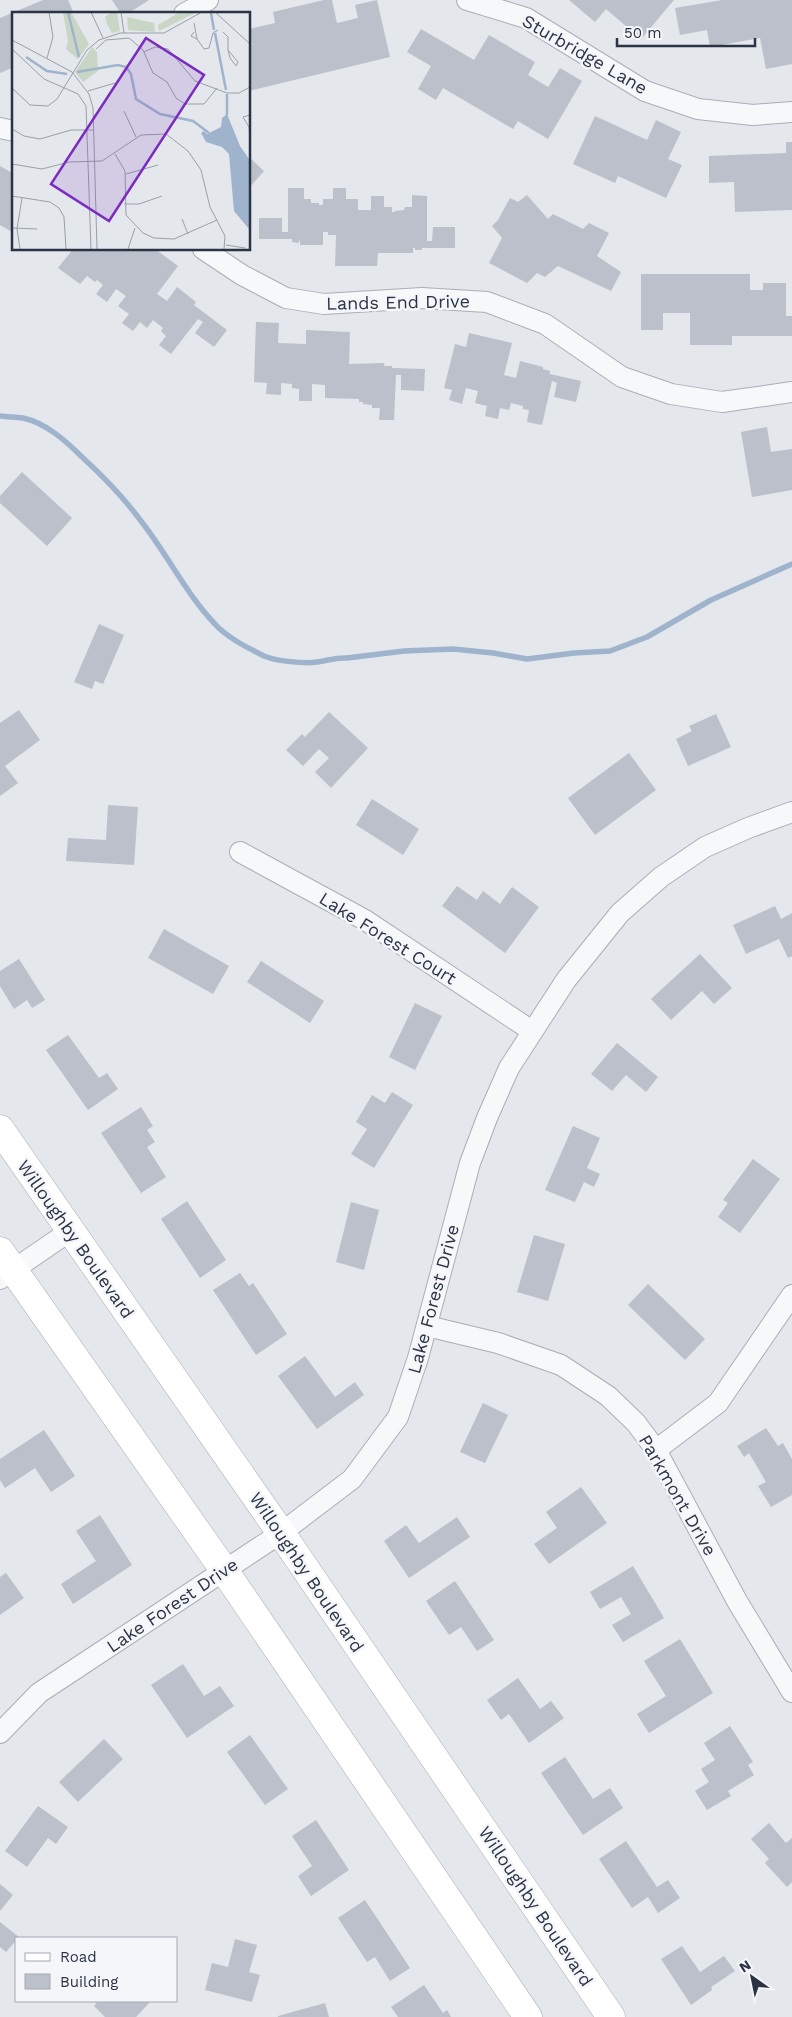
<svg xmlns="http://www.w3.org/2000/svg" width="792" height="2017" font-family="'Work Sans',sans-serif">
<style>
.lines{fill:none;stroke-linecap:round;stroke-linejoin:round}
.stream{stroke:#9fb4cc;stroke-width:5.5}
.building{fill:#bbc0ca}
.street-casing{stroke:#a9aeb7;stroke-width:22}
.secondary-casing{stroke:#a9aeb7;stroke-width:29}
.street{stroke:#f7f8fa;stroke-width:20}
.secondary{stroke:#fff;stroke-width:28}
.labels{text-anchor:middle;dominant-baseline:central;stroke-width:5;stroke-linejoin:round;paint-order:stroke}
.street-label{font-size:18px;fill:#2b3445;stroke:#f4f6f9}
.inset-river{fill:none;stroke:#9fb4cc;stroke-width:2.5}
.inset-road{fill:none;stroke:#9a9fa9;stroke-width:1}
.view{fill:#7b2cbf;fill-opacity:0.15;stroke:#7b2cbf;stroke-width:2.5}
.inset-edge{fill:none;stroke:#2b3445;stroke-width:2.5}
</style>
<rect width="100%" height="100%" fill="#e4e7ec"/>
<g class="lines">
<path class="stream" d="M0,416C7,417 15,417 23,418C46,423 66,441 82,457C104,477 124,498 141,521C167,554 185,592 214,623C226,637 248,648 264,656C276,661 304,664 317,662C327,661 336,657 347,658L404,651L453,649L493,653L527,659L574,653L610,651L647,637L711,600L792,564"/>
</g>
<g class="building">
<polygon points="43,0 68,0 74,14 14,14 14,67 0,73 0,18"/>
<polygon points="112,0 149,0 127,14 121,14"/>
<polygon points="324,0 332,0 337,23 358,18 355,5 377,0 390,57 249,91 249,29 275,23 273,12"/>
<polygon points="569,0 674,0 641,39 606,9 595,22"/>
<polygon points="722,0 792,0 792,64 766,69 760,38 710,47 707,30 680,35 675,8"/>
<polygon points="421,29 474,60 489,35 535,62 528,75 548,87 560,68 582,81 548,139 518,121 513,129 443,88 436,100 418,89 431,66 407,52"/>
<polygon points="595,116 647,140 656,120 681,132 668,159 682,165 666,198 618,176 615,183 573,164"/>
<polygon points="786,142 792,142 792,210 735,212 734,182 709,183 709,156 786,153"/>
<polygon points="249,157 264,171 249,188"/>
<polygon points="0,166 14,174 14,233 0,225"/>
<polygon points="288,188 304,188 304,199 311,199 311,203 319,203 319,205 323,205 323,199 333,199 333,188 346,188 346,199 358,199 358,210 371,210 371,196 384,196 384,207 392,207 392,212 395,212 395,211 404,210 405,207 412,207 412,195 427,196 427,241 432,241 433,227 455,227 455,248 422,248 422,250 415,250 415,248 413,248 413,253 378,253 377,266 335,266 336,235 328,235 328,232 323,232 323,245 300,245 300,240 298,243 292,242 292,239 259,239 259,218 282,218 282,232 288,232"/>
<polygon points="527,195 548,219 553,214 583,229 589,223 609,233 597,256 621,272 611,291 558,266 545,277 537,273 527,283 489,263 502,238 492,226 498,220 510,198 518,202"/>
<polygon points="73,249 132,249 135,251 137,249 155,249 178,266 157,294 167,301 177,287 196,302 194,305 227,330 214,347 195,333 203,322 198,319 171,354 159,345 166,336 161,331 163,328 153,320 147,328 140,322 133,331 122,323 129,314 118,306 126,296 116,289 107,302 96,294 103,285 97,280 95,282 87,276 80,284 58,268"/>
<polygon points="641,274 750,274 750,290 763,290 763,283 786,283 786,316 792,316 792,336 732,336 732,345 690,345 690,313 663,313 663,330 641,330"/>
<polygon points="256,322 279,323 278,343 306,344 306,330 350,332 349,364 384,363 385,368 385,366 392,366 392,368 425,369 424,391 401,390 401,375 396,375 394,420 379,420 380,408 372,408 372,405 363,404 363,402 359,402 359,399 325,398 325,385 312,384 312,401 299,401 299,389 292,388 292,384 281,383 281,395 266,394 267,383 254,382"/>
<polygon points="469,333 512,343 504,375 516,378 520,361 543,367 543,369 550,371 550,374 581,381 576,402 554,397 557,383 552,381 542,425 527,422 529,410 523,409 523,406 511,403 509,410 500,408 498,419 485,416 487,406 475,403 478,391 466,388 462,404 449,400 452,390 444,388 455,344 466,347"/>
<polygon points="767,427 771,452 792,449 792,490 752,497 741,432"/>
<polygon points="22,472 72,518 47,546 0,503 0,496"/>
<polygon points="99,624 124,635 103,684 95,681 92,689 74,682"/>
<polygon points="19,710 40,740 5,766 18,783 0,796 0,723"/>
<polygon points="329,712 368,748 331,788 315,772 329,758 319,749 303,766 286,750 302,734 305,737"/>
<polygon points="716,714 731,747 688,766 676,739 692,731 689,726"/>
<polygon points="629,753 656,790 595,835 568,798"/>
<polygon points="372,799 419,829 403,855 356,825"/>
<polygon points="108,805 138,807 134,865 66,861 68,838 106,840"/>
<polygon points="457,886 477,900 483,891 500,904 512,887 539,907 505,953 442,906"/>
<polygon points="775,906 781,919 792,913 792,956 788,958 779,939 746,954 733,925"/>
<polygon points="164,929 229,966 213,994 148,958"/>
<polygon points="700,954 732,988 714,1004 702,991 671,1020 651,999"/>
<polygon points="19,959 45,1000 32,1008 27,1000 14,1009 0,986 0,971"/>
<polygon points="261,961 324,1001 310,1023 247,982"/>
<polygon points="415,1003 442,1016 415,1070 389,1057"/>
<polygon points="68,1035 99,1078 107,1073 118,1089 88,1110 46,1050"/>
<polygon points="617,1043 658,1077 646,1092 626,1075 612,1091 591,1074"/>
<polygon points="392,1092 413,1105 374,1168 351,1154 367,1129 356,1122 372,1095 385,1103"/>
<polygon points="141,1107 153,1126 147,1130 155,1142 147,1147 166,1177 141,1193 101,1133"/>
<polygon points="573,1126 600,1138 587,1168 600,1174 594,1187 584,1182 575,1202 545,1190"/>
<polygon points="753,1159 780,1179 740,1233 718,1217 728,1203 723,1200"/>
<polygon points="187,1201 226,1260 200,1278 161,1219"/>
<polygon points="351,1202 379,1210 364,1270 336,1262"/>
<polygon points="534,1235 565,1244 548,1301 517,1292"/>
<polygon points="240,1273 249,1286 253,1283 287,1334 256,1355 213,1290"/>
<polygon points="648,1284 705,1339 685,1360 628,1305"/>
<polygon points="305,1356 335,1397 355,1382 364,1395 317,1429 278,1376"/>
<polygon points="483,1403 508,1415 485,1463 460,1452"/>
<polygon points="766,1428 778,1446 783,1443 792,1459 792,1495 771,1507 758,1486 766,1482 749,1453 744,1457 737,1446"/>
<polygon points="44,1430 75,1476 51,1492 35,1468 5,1488 0,1480 0,1459"/>
<polygon points="581,1487 607,1523 549,1564 534,1544 557,1528 546,1512"/>
<polygon points="100,1515 132,1565 73,1604 61,1584 96,1561 76,1531"/>
<polygon points="457,1517 470,1537 409,1578 384,1541 406,1525 419,1543"/>
<polygon points="633,1566 664,1618 623,1642 612,1625 631,1614 621,1597 600,1609 590,1592"/>
<polygon points="6,1573 24,1598 0,1615 0,1577"/>
<polygon points="455,1581 494,1640 477,1651 461,1627 449,1635 426,1601"/>
<polygon points="680,1639 713,1693 649,1733 637,1714 666,1696 644,1661"/>
<polygon points="183,1664 204,1696 220,1686 234,1706 187,1738 151,1685"/>
<polygon points="518,1678 540,1709 551,1701 564,1718 529,1743 509,1714 501,1720 487,1700"/>
<polygon points="730,1726 753,1762 748,1765 754,1775 728,1791 731,1796 707,1810 695,1791 709,1782 701,1769 715,1760 704,1743"/>
<polygon points="250,1735 288,1789 265,1805 227,1752"/>
<polygon points="104,1739 123,1759 78,1802 59,1782"/>
<polygon points="565,1757 593,1799 610,1788 623,1808 583,1835 541,1773"/>
<polygon points="38,1806 68,1827 56,1844 48,1838 27,1867 5,1851"/>
<polygon points="316,1820 349,1870 311,1896 298,1876 312,1866 292,1836"/>
<polygon points="769,1823 786,1843 792,1838 792,1882 787,1887 765,1863 769,1859 751,1839"/>
<polygon points="626,1841 657,1887 668,1880 680,1898 658,1913 648,1897 632,1908 599,1859"/>
<polygon points="0,1884 13,1895 0,1911"/>
<polygon points="365,1900 410,1968 390,1981 375,1957 367,1962 338,1918"/>
<polygon points="0,1922 19,1937 6,1952 0,1947"/>
<polygon points="235,1939 257,1945 249,1972 260,1975 252,2002 205,1990 212,1963 228,1967"/>
<polygon points="682,1946 700,1972 724,1956 735,1971 711,1987 712,1990 691,2005 661,1959"/>
<polygon points="424,1985 443,2013 447,2010 451,2017 398,2017 391,2007"/>
<polygon points="98,2001 151,2001 136,2017 105,2017 94,2006"/>
<polygon points="325,2003 329,2017 278,2017 278,2016"/>
</g>
<g class="lines">
<defs>
<g id="street">
<polyline points="467,0 526,18 645,91 698,109 753,115 792,112"/>
<polyline points="184,14 208,0"/>
<polyline points="0,128 14,131"/>
<polyline points="203,249 242,275 286,298 324,304 422,298 487,302 545,324 622,377 671,394 722,402 792,392"/>
<polyline points="240,852 365,920 532,1031"/>
<polyline points="0,1279 70,1231"/>
<polyline points="427,1326 498,1343 561,1365 608,1396 636,1423 656,1450 737,1601 792,1692"/>
<polyline points="656,1450 718,1403 792,1295"/>
<polyline points="0,1733 39,1693 281,1533 352,1479 398,1417 418,1358 470,1163 487,1118 509,1068 566,980 620,913 661,877 705,847 748,828 792,812"/>
</g>
<g id="secondary">
<polyline points="0,1129 281,1533 611,2017"/>
<polyline points="0,1251 224,1570 528,2017"/>
</g>
</defs>
<use href="#street" class="street-casing"/>
<use href="#secondary" class="secondary-casing"/>
<use href="#street" class="street"/>
<use href="#secondary" class="secondary"/>
</g>
<g class="labels">
<g class="street-label">
<text transform="translate(585 54) rotate(30)">Sturbridge Lane</text>
<text transform="translate(398 302) rotate(-1)">Lands End Drive</text>
<text transform="translate(388 938) rotate(32)">Lake Forest Court</text>
<text transform="translate(76 1239) rotate(55)">Willoughby Boulevard</text>
<text transform="translate(433 1299) rotate(-75)">Lake Forest Drive</text>
<text transform="translate(678 1495) rotate(60)">Parkmont Drive</text>
<text transform="translate(307 1572) rotate(56)">Willoughby Boulevard</text>
<text transform="translate(172 1605) rotate(-34)">Lake Forest Drive</text>
<text transform="translate(536 1906) rotate(56)">Willoughby Boulevard</text>
</g>
</g>
<g transform="translate(12 12)">
<rect width="238" height="238" fill="#e4e7ec"/>
<path d="M51,0H59L77,32L66,47L54,37L56,29ZM100,0H105L108,19L100,21L95,12L93,5ZM168,0H185L147,19L146,13ZM115,5L142,11L143,20L116,18ZM80,35L85,40L86,59L71,70L63,60Z" fill="#c9d6c5"/>
<path d="M215,102L228,134L237,147V217L222,199L217,142L210,135L194,130L189,121L192,119L195,122L209,115L210,106Z" fill="#9fb4cc"/>
<path class="inset-river" d="M56,0L67,45M199,1L202,18M203,21L214,78M14,45L35,59L55,62M65,60L106,53L114,55L119,62L124,87L148,102L181,109L197,121M215,82V103"/>
<path class="inset-road" d="M79,0L91,26M109,0L112,21M203,0L238,32M182,11L185,27M182,20L179,24L185,27L192,37L197,36L201,21L206,18M211,20L216,25V38L218,46L224,54L226,50L216,38M0,28L60,60L77,82L81,96L85,237M0,37L32,67L66,82L74,94L79,237M84,37L94,28L117,26L131,38L141,61L155,70L164,86L173,92H192L205,76M132,40L143,35L156,37L183,69L215,81H227L238,75M35,46L41,25L37,0M0,76L18,93L36,94L45,87L75,38L87,28L108,21H152L190,0M76,79L103,71M112,99L124,125M238,103L231,105L237,115L238,124M0,117L12,124L28,127L59,118H81M103,142L113,159L114,203L131,221L142,226L162,227L205,208M0,152L30,157L57,150L90,149L129,123L154,122L176,139L189,158L198,195L213,224L212,237M114,162L146,153M0,184L38,190L47,196L52,205L54,237M112,192H127L150,184M170,207L176,222M0,216L25,217M214,233L233,236M8,237L5,217L10,186M116,237L123,216"/>
<path class="view" d="M134,26L192,63L97,209L39,172Z"/>
<rect width="238" height="238" class="inset-edge"/>
</g>
<rect x="15" y="1937" width="162" height="65" fill="#f4f6f9" stroke="#a4a8b1"/>
<rect x="25" y="1953" width="25" height="8" fill="#ffffff" stroke="#a4a8b1"/>
<text x="60" y="1962" font-size="15" fill="#2b3445">Road</text>
<rect x="25" y="1974" width="25" height="15" fill="#bbc0ca" stroke="#a4a8b1"/>
<text x="60" y="1987" font-size="15" fill="#2b3445">Building</text>
<g transform="translate(752 1977) rotate(327)" stroke="#f4f6f9" stroke-width="4" paint-order="stroke">
<path d="M0-4L9 19L0 12L-9 19Z" fill="#2b3445"/>
<text y="-8" font-size="14" font-weight="bold" text-anchor="middle" fill="#2b3445">N</text>
</g>
<path d="M617 38v8h138v-8" fill="none" stroke="#2b3445" stroke-width="2.5"/>
<text x="624" y="38" font-size="15" fill="#2b3445" stroke="#f4f6f9" stroke-width="4" paint-order="stroke">50 m</text>
</svg>
